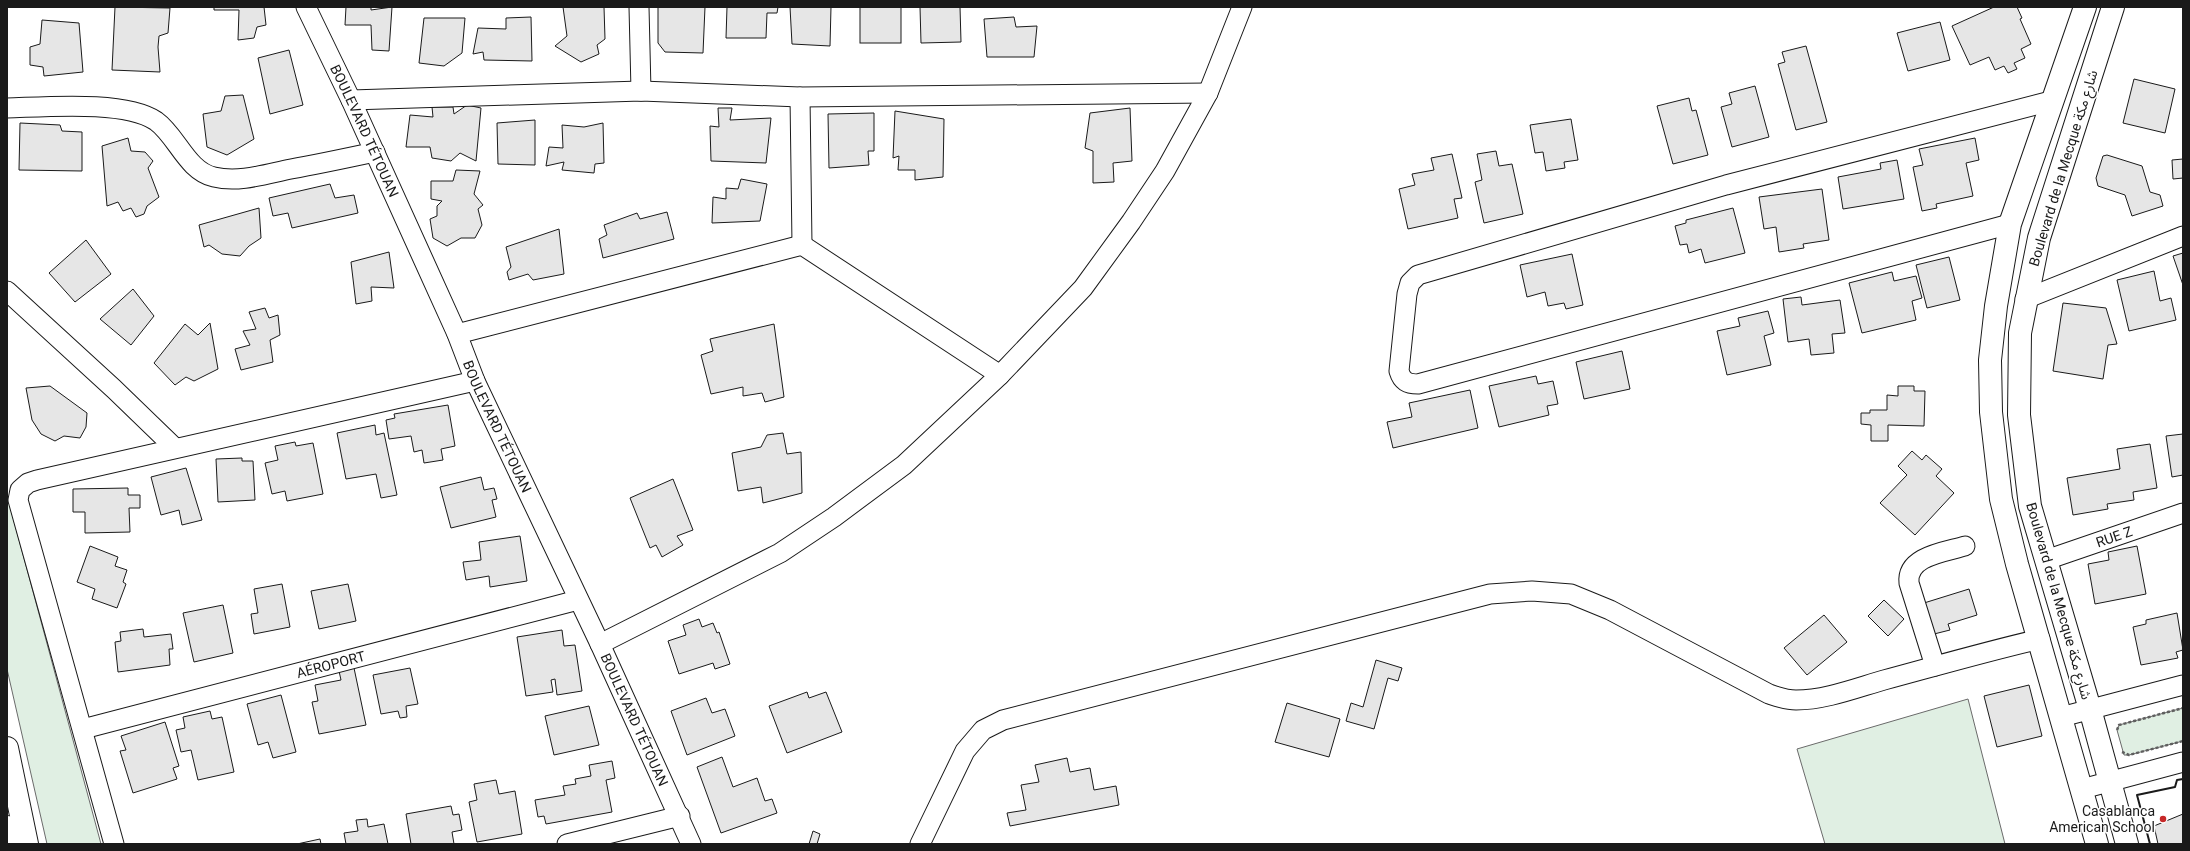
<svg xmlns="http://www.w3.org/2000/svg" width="2190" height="851" font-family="Roboto,'Noto Sans Arabic',sans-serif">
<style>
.green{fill:#e0efe3;stroke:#6a6a6a}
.building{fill:#e6e6e6;stroke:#1a1a1a}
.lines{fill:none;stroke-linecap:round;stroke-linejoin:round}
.minor-casing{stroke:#1a1a1a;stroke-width:21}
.major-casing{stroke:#1a1a1a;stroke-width:24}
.highway-casing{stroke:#1a1a1a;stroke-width:24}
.path{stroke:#5f5f5f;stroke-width:2.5;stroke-dasharray:3 2;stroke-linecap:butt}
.minor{stroke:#fff;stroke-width:19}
.major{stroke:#fff;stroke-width:22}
.highway{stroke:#fff;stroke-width:22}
.wall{stroke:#1a1a1a;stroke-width:2}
.poi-dot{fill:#c62828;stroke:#fff;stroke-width:1.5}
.labels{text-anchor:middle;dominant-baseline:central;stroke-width:3;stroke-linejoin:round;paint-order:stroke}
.street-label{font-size:14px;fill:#1a1a1a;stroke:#fff}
.poi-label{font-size:14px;fill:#1a1a1a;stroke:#fff;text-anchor:end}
</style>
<rect width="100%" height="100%" fill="#fff"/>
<g class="green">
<polygon points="7,495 101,844 47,844 7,669"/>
<polygon points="1968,699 2005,844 1825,844 1797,749"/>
<polygon points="2183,708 2183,741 2129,755 2124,755 2117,730 2119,725"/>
</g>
<g class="building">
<polygon points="115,7 170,8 168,33 159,36 158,47 160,72 112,70"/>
<polygon points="214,7 264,7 266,25 257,27 254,38 238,40 239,10 214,10"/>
<polygon points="346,7 371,7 371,10 392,7 389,51 372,50 371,25 345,25"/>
<polygon points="563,7 604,7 605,39 597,45 599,54 581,62 555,46 567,36"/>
<polygon points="658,7 705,7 703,53 665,52 658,43"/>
<polygon points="727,7 778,7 777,13 767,13 766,38 726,38"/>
<polygon points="790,7 831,7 830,46 792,44"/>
<rect x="860" y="7" width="41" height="36"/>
<polygon points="920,7 960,7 961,42 921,43"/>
<polygon points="1994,7 2017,7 2022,18 2020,19 2031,44 2021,49 2025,58 2014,63 2017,69 2008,73 2004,66 1995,70 1989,57 1970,65 1952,26"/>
<polygon points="531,17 532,61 484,60 483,52 473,54 478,28 506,29 506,18"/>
<polygon points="1014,17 1016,27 1037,26 1034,57 987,57 984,19"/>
<polygon points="424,18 465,18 462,53 444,66 419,63"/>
<polygon points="42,20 79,23 83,72 44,76 43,67 30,65 30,47 40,44"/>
<polygon points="1940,22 1950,60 1908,71 1897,33"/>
<polygon points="1806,46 1827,122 1796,130 1778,64 1785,62 1782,52"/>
<polygon points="289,50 303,105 270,114 258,58"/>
<polygon points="2134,79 2175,89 2165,133 2123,123"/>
<polygon points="1755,86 1769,137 1732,147 1721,107 1732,104 1729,93"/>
<polygon points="243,95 254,139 227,155 207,147 203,114 221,111 225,96"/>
<polygon points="1689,98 1692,111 1696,110 1708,155 1673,164 1657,106"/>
<polygon points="467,105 481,108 476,161 460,153 451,161 432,158 430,147 406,147 410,115 433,117 432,107 453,107 454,114"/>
<polygon points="718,108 732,108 730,120 771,118 766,163 711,161 710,126 719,127"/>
<polygon points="1130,108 1132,161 1113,163 1114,182 1093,183 1093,151 1085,148 1090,113"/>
<polygon points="895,111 944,119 943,177 915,180 915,170 898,170 899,156 893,158"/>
<polygon points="874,113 874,151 868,151 869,165 829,168 828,114"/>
<polygon points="1571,119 1578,160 1564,162 1565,168 1546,171 1543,152 1535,153 1530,125"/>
<polygon points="535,120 535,165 498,164 497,123"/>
<polygon points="20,123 60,125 62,131 82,132 82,171 19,170"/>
<polygon points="603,123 604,163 595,164 594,173 562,170 564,162 546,166 549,147 563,148 562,125 584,127"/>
<polygon points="128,138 131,151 145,152 153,161 148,168 159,197 147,206 144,214 136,217 131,208 123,211 118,202 107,206 102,146"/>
<polygon points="1975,138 1979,160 1966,163 1973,196 1936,204 1937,208 1922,211 1913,167 1923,165 1919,149"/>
<polygon points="1496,151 1499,166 1512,164 1523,214 1484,223 1475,182 1482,180 1477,154"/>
<polygon points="1452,154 1462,198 1454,199 1458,218 1408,229 1399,189 1415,185 1412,174 1434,170 1431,158"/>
<polygon points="2107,155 2142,166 2150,192 2160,195 2163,206 2132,216 2125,195 2098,186 2096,178 2103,156"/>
<polygon points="2183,159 2183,187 2183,178 2173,179 2172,160"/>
<polygon points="1897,160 1904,199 1843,209 1838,177 1881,169 1880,163"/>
<polygon points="456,170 480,171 474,194 483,205 478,209 482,225 475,238 461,238 447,246 433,238 430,219 437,216 437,206 442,201 431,199 431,181 453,181"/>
<polygon points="741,179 767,184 760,221 712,223 713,197 726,199 726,188 738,189"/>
<polygon points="330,184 335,198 354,195 358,213 292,228 288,213 273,216 269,198"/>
<polygon points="1822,189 1829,240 1803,244 1804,248 1779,252 1776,227 1764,229 1759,197"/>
<polygon points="259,208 261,238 249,246 240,256 222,254 209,245 204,247 199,225"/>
<polygon points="1733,208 1745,253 1705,263 1701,249 1689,253 1687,244 1680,245 1675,226 1686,223 1686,220"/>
<polygon points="667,212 674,239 603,258 599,239 607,235 604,225 637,213 640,219"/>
<polygon points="559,229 564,274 533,280 528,274 509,280 507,272 511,267 506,247"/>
<polygon points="86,240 111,274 75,302 49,273"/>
<polygon points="389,252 394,288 371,287 372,301 356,304 351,262"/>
<polygon points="2183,253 2183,285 2173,256"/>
<polygon points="1572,254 1583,305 1566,309 1564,303 1548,306 1545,292 1527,297 1520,265"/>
<polygon points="1949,257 1960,300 1927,308 1916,265"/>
<polygon points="2154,271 2160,301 2171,298 2176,320 2129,331 2117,280"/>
<polygon points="1892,272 1894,281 1916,276 1922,298 1912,301 1916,320 1862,333 1849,283"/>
<polygon points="133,289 154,316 131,345 100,319"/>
<polygon points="1801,297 1802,305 1840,300 1845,333 1832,334 1834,353 1811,355 1809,339 1788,342 1783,299"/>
<polygon points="2063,303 2106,308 2117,344 2108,345 2103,379 2053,371"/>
<polygon points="265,308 269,318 278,315 280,335 270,340 273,362 241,370 235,349 250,345 243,331 256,329 249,312"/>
<polygon points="1768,311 1774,333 1764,336 1771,365 1727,375 1717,331 1740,326 1738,318"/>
<polygon points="210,323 218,369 194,381 186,377 175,385 154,363 185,324 198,335"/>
<polygon points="774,324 784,397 765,402 762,393 743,396 743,387 711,394 701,355 713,351 710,339"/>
<polygon points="1622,351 1630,389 1584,399 1576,362"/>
<polygon points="1536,376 1538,384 1553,381 1558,404 1547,406 1549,415 1499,427 1489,386"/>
<polygon points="50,386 87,413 86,427 80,438 64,436 55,441 41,434 32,420 26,388"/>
<polygon points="1898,386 1914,386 1914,391 1925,391 1924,426 1888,425 1888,441 1871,441 1871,425 1861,424 1861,413 1870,413 1870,410 1887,410 1887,395 1898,396"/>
<polygon points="1470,390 1478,428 1393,448 1387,422 1412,417 1409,403"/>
<polygon points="448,405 455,446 441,449 443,460 424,463 422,450 414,452 411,436 389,439 386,420 395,418 394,414"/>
<polygon points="375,425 376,435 384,433 397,495 381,498 376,474 346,479 337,433"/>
<polygon points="783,433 787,454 801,452 802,493 763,503 761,487 738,491 732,453 761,447 767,435"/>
<polygon points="2183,434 2183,475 2172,477 2166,436"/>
<polygon points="295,442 296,446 313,443 323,494 287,501 285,491 272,494 265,463 278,460 275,446"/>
<polygon points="2150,444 2157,488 2133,492 2134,500 2107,504 2108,509 2073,515 2067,478 2120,469 2117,449"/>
<polygon points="1912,451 1922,460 1926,455 1942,469 1936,476 1954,493 1915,535 1880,503 1907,475 1898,466"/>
<polygon points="242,458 242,461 253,461 255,500 218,502 216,459"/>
<polygon points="186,468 202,520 182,525 179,510 161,515 151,477"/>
<polygon points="481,477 484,490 494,488 497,499 492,500 496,517 451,528 440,487"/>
<polygon points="673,479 693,530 677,536 683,545 662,557 656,545 650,548 630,498"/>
<polygon points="128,488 128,495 140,495 140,508 129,508 130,532 85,533 85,512 73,512 73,489"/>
<polygon points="520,536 527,581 490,587 489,576 466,580 463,562 481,560 479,542"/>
<polygon points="90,546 118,557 115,566 127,570 123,582 126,584 117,608 92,599 95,589 77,582"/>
<polygon points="2137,546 2146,594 2095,604 2088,564 2109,560 2108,552"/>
<polygon points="282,584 290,627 254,634 251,614 258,613 254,589"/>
<polygon points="348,584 356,621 319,629 311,591"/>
<polygon points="1969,589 1977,615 1948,624 1950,630 1934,634 1924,603"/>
<polygon points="1884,600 1904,619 1888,636 1868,616"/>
<polygon points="223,605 233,653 194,662 183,613"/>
<polygon points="2177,613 2183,650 2176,652 2178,658 2141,665 2133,627 2146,624 2146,620"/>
<polygon points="1824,615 1847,642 1807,675 1784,648"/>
<polygon points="699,619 702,627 713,623 717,633 719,632 730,664 715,669 713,663 679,674 668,641 686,635 683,625"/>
<polygon points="143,629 144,637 171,634 173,649 169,649 170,665 118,672 115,642 121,641 120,632"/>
<polygon points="562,630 564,646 575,645 582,691 557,695 555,679 551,680 553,692 526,696 517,637"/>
<polygon points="1376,660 1402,668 1398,681 1388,678 1374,729 1346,721 1351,703 1363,707"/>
<polygon points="354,668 366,725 319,734 312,702 318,701 315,685 341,680 339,671"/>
<polygon points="410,668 418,704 406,706 407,717 400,718 398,711 381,714 373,675"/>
<polygon points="2029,685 2042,736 1997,747 1984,696"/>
<polygon points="807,692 809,698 826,692 842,732 787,753 769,706"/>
<polygon points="281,695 296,752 273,758 268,742 258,745 247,704"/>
<polygon points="706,698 712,713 725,709 735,736 687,755 671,711"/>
<polygon points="1287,703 1340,719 1329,757 1275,742"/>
<polygon points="589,706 599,745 554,755 545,716"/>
<polygon points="210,711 212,719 222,717 234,772 198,780 191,750 181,752 176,730 185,728 183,717"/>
<polygon points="165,722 179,766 173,768 177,779 133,793 120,751 126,750 121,736"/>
<polygon points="722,757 733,787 757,778 765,801 772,799 777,813 721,833 697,767"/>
<polygon points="1067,758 1070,772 1090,768 1094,790 1116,786 1119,805 1010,826 1007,813 1026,810 1021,785 1039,782 1035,765"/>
<polygon points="612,761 615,778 606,780 612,812 546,824 544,816 538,817 535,800 565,795 563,786 576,784 575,779 591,776 589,765"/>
<polygon points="496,780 499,794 515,791 522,834 477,842 469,802 477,800 474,784"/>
<polygon points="451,806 453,815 459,814 462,830 452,832 454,844 411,844 406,814"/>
<polygon points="2183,814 2183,844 2158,844 2154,826"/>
<polygon points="367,819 368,827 384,824 388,844 346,844 344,833 358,831 356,820"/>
<polygon points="813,831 820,834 817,844 809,844"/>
<polygon points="320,839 321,844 297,844"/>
</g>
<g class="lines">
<defs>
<g id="minor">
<path id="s1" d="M306,7L351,100L457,334L475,381L600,644L691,844"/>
<polyline points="639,7 641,91"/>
<polyline points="800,97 802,245"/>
<polyline points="351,100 641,91 800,97 1208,93"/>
<path d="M7,108C45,107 125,100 156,121C177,136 187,171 214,177C239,183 266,174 291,169C319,164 347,158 375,152"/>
<path d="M2010,224L1418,384C1407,384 1402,381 1399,371L1407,294L1410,283L1418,275L1726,185L2051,101"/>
<polyline points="7,291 114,389 175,448"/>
<polyline points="2025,299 2183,236"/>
<polyline points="457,334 802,245 1000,375"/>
<path id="s2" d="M2046,560L2183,513"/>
<polyline points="600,644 780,553 834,517 904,465 1000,375 1083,288 1131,222 1165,171 1208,93 1242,7"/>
<path d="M1935,666L1909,583C1906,556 1945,552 1965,546"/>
<polyline points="2061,717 2183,685"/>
<path id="s3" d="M83,729L578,600"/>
<polyline points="2082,789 2183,762"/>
<polyline points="114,844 18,500 20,490 28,483 37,480 475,381"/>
<polyline points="567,844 680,816"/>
<path d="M920,844L965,751L983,730L1003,720L1490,594L1532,591L1571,594L1610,610L1769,694C1778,697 1786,700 1796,700C1825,700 1856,688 1884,680C1936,666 1988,651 2040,639"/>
</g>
<g id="major">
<polyline points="2085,7 2010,224 1996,306 1990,360 1991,412 2001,499 2017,564 2097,844"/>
<polyline points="2113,7 2039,238 2020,333 2019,415 2030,506 2090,709 2127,844"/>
<polyline points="7,748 27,844"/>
</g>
<polyline id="highway" points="7,827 12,844"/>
</defs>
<use href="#minor" class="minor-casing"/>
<use href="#major" class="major-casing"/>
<use href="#highway" class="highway-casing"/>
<g class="path">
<polyline points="2117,730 2119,725 2123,724 2183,708"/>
<polyline points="2122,752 2129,755 2183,741"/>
</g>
<use href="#minor" class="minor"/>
<use href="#major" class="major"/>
<use href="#highway" class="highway"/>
<polyline class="wall" points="2150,844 2137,795 2175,787 2177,780 2183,779"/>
</g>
<circle class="poi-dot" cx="2163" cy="819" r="4"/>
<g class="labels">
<g class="street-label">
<text stroke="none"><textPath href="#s1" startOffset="137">BOULEVARD TÉTOUAN</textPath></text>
<text transform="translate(2063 168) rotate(-73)">Boulevard de la Mecque شارع مكة</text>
<text stroke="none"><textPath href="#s1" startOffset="461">BOULEVARD TÉTOUAN</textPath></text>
<text stroke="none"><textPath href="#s2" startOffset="72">RUE Z</textPath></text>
<text transform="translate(2059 601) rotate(74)">Boulevard de la Mecque شارع مكة</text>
<text stroke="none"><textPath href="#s3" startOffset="256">AÉROPORT</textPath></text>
<text stroke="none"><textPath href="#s1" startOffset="785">BOULEVARD TÉTOUAN</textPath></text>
</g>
<g class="poi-label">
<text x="2155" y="811">Casablanca<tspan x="2155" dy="16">American School</tspan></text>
</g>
</g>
<rect width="2190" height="851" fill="none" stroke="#1a1a1a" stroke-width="16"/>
</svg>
